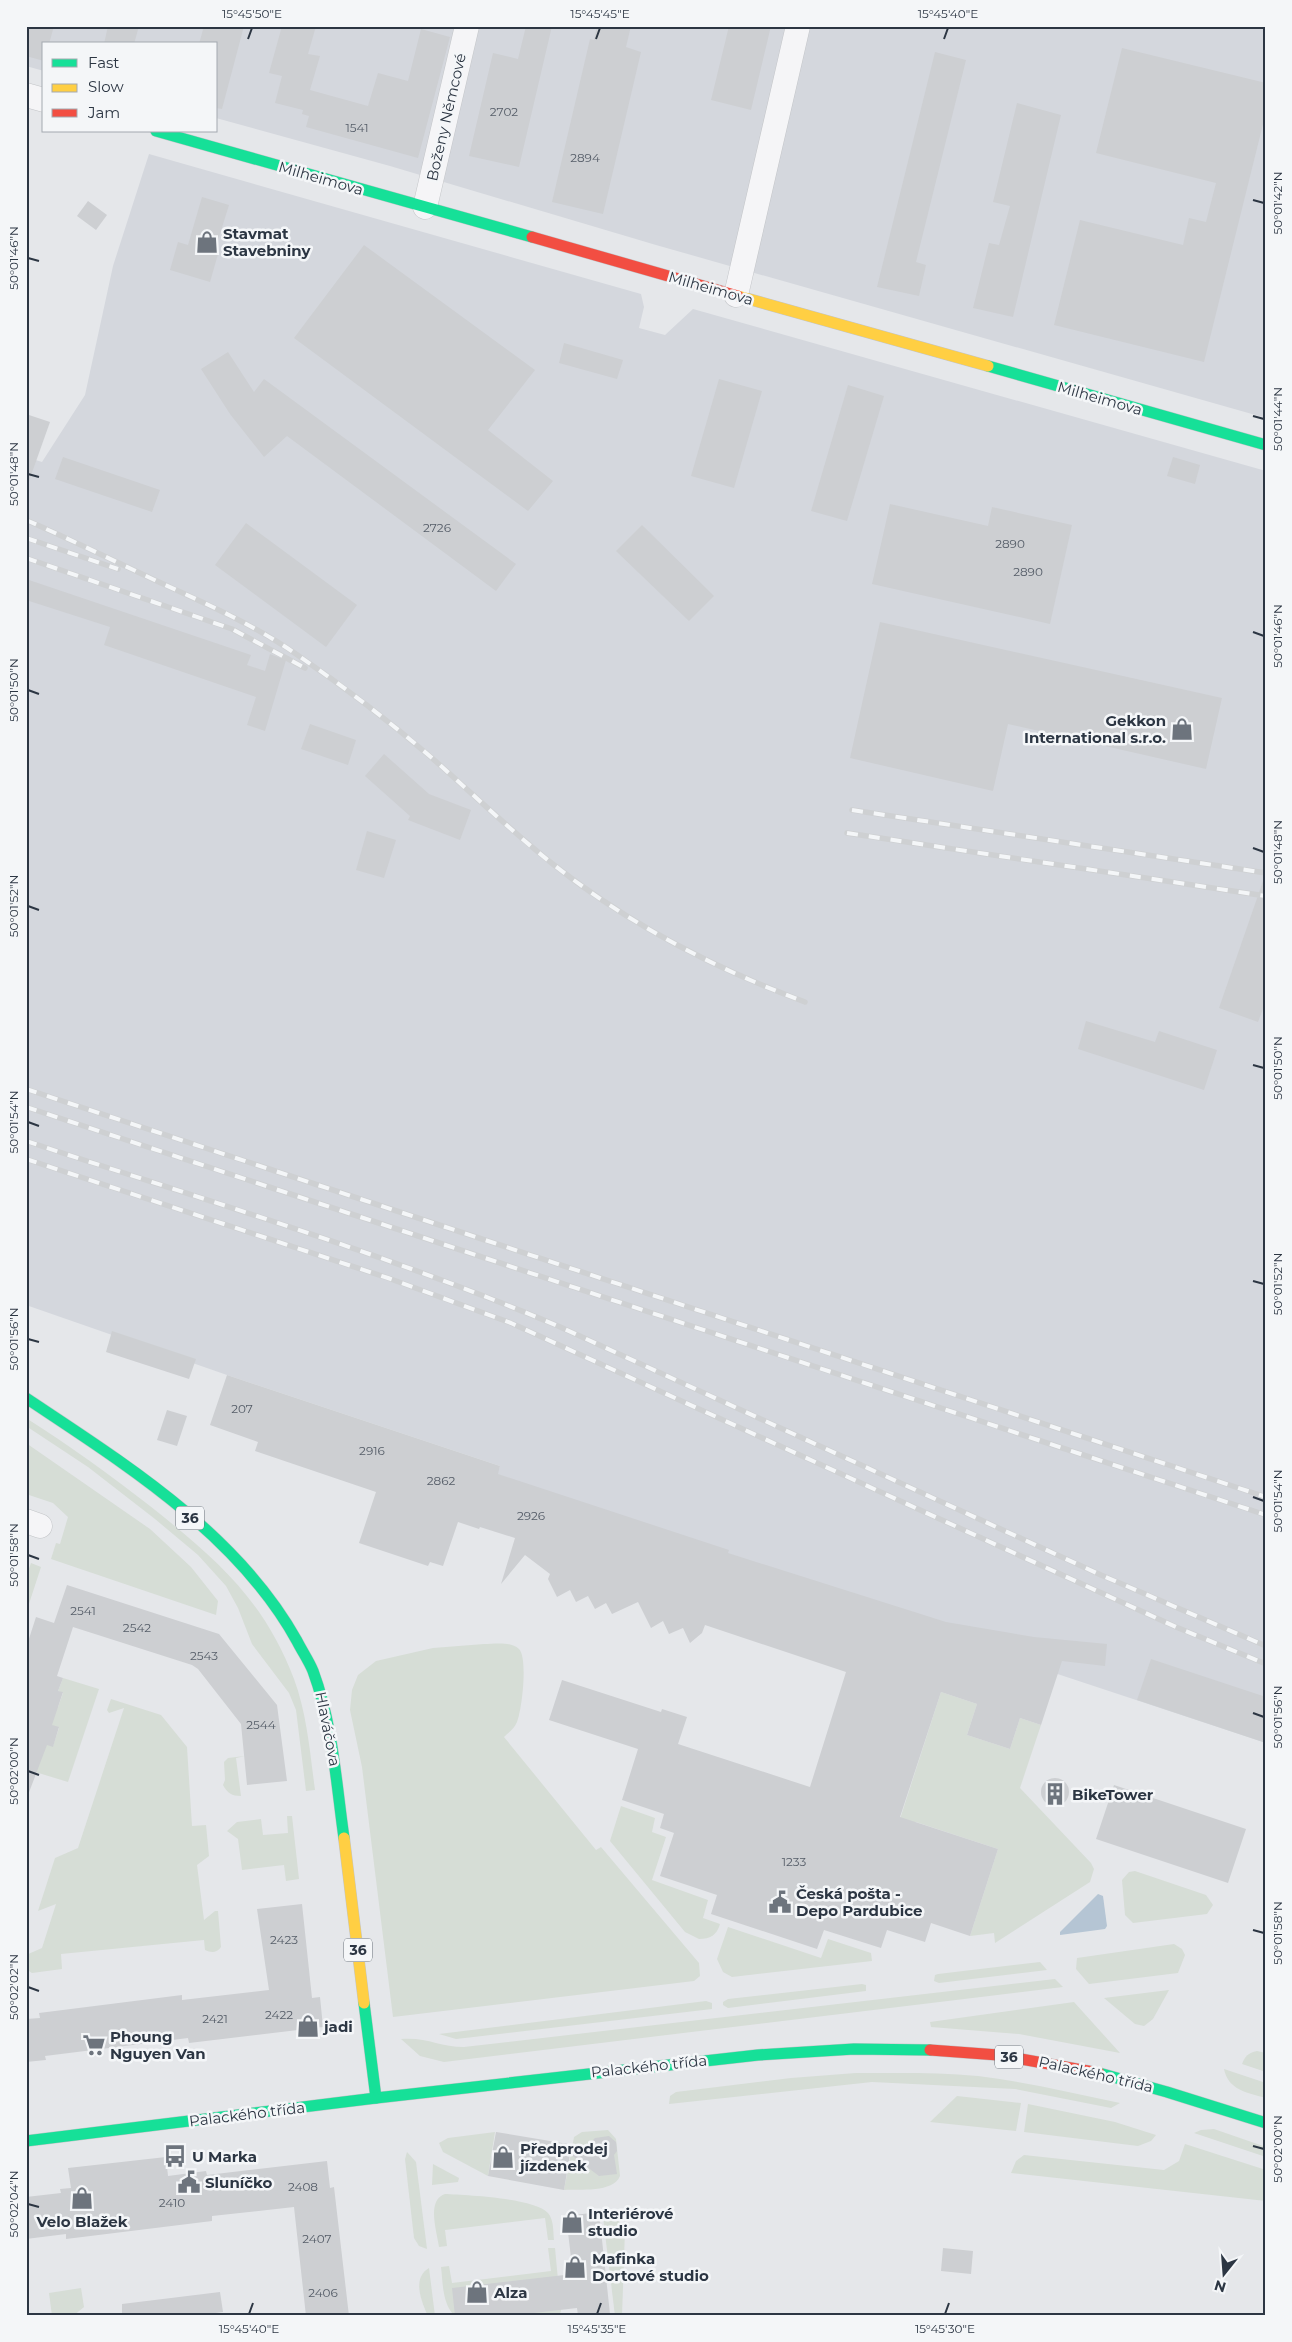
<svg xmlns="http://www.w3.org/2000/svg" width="1292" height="2342" font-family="Montserrat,sans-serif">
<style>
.built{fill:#d4d7dd}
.green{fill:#d6ddd6}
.water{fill:#b5c5d4}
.building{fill:#cdcfd2}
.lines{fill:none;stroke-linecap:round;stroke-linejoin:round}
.street-casing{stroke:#c3c5c8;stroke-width:25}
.fast-casing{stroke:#c3c5c8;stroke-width:12}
.slow-casing{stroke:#c3c5c8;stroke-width:12}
.jam-casing{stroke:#c3c5c8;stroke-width:12}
.street{stroke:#f5f5f7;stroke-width:24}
.fast{stroke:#16e098;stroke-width:11}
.slow{stroke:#ffcf43;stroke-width:11}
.jam{stroke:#f24e42;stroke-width:11}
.rail-casing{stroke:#ced0d2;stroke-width:5.5}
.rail{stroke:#f4f6f8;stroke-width:4;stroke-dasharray:11;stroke-linecap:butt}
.ticks{fill:none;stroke:#2c3643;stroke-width:2}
.labels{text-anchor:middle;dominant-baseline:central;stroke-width:5;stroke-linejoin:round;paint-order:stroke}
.number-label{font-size:12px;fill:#555d68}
.shield{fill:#f4f6f8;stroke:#687079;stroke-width:1}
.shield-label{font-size:14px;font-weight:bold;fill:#2c3643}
.street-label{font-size:15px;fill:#2c3643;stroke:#f4f6f8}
.poi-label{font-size:15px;font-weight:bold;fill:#2c3643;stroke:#f4f6f8;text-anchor:start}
.neatline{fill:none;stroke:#2c3643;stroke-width:2}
.ticks-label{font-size:12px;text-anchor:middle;fill:#2c3643}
</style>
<rect width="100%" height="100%" fill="#e5e7ea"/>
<g class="built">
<polygon points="26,26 1266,26 1266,418 656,245 390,166 216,118 216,44 44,44 44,71 26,66"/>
<polygon points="149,154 641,294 644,307 639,328 665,335 693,309 1266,471 1266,1743 493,1487 500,1466 227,1375 26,1305 26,457 42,462 85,395 113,266"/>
</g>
<g class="green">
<path d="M26,1418C70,1446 109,1474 150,1506C215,1558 263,1598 294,1679C307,1714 310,1753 315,1790L306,1791L296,1710L289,1693L252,1644L238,1608L226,1586L198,1555L155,1519L88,1467L26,1426Z"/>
<polygon points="26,1443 150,1529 191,1567 218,1601 216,1615 51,1559 56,1543 60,1544 68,1517 53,1503 26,1494"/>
<polygon points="31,1563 41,1567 26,1613 26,1577"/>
<path d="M484,1644C494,1644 510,1641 519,1649C528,1658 522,1710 517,1722C514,1729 508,1733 504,1737L596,1850L601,1847L699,1963L700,1976L694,1981L393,2017L362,1767L350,1710L352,1690L358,1675L376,1661L433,1648Z"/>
<polygon points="63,1678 99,1689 68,1782 32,1771 41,1743 53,1746 59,1728 48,1724 53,1705 58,1707 63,1693 58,1691"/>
<polygon points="941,1692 977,1704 967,1735 1010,1749 1020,1718 1041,1725 1020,1788 1091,1863 1094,1869 1090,1882 995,1943 994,1933 970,1936 998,1849 916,1822 899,1822"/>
<path d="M111,1699L161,1715L187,1747L192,1826L206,1825L209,1856L197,1865L204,1920L215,1911H218L221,1947C217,1953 211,1953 205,1950L204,1940L61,1954L62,1969L32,1973L26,1969V1955L42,1948L56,1904L38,1911L55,1858L78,1848L124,1708L109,1713L107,1710Z"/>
<path d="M245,1756L236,1758L241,1796C232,1796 227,1793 223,1785L225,1780L224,1762L228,1758Z"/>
<path d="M621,1806L655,1818L652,1832L666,1837L652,1880L708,1900L703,1918L720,1924C717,1935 710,1939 699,1939L685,1932L610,1841Z"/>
<polygon points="287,1816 292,1816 299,1879 286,1881 284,1865 242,1870 238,1839 227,1831 237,1822 261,1819 263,1835 288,1833"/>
<polygon points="1135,1871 1206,1895 1213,1905 1207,1914 1133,1923 1125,1915 1122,1880 1129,1872"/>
<polygon points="728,1927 821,1958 828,1939 871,1953 872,1961 732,1977 723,1972 717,1959"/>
<polygon points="1174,1944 1182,1949 1185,1955 1178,1973 1089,1984 1076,1969 1077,1958"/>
<polygon points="1040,1962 1047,1970 939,1983 934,1981 935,1975 938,1974"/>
<path d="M1055,1979L1063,1987L444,2062L420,2056L401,2039C427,2037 440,2047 464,2047Z"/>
<polygon points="862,1984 866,1985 866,1991 728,2008 723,2005 723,2002 728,1999"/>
<polygon points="1169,1990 1153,2019 1144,2026 1135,2024 1104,1998"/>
<polygon points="706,2001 712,2003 712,2009 465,2038 456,2039 439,2034"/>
<polygon points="1074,2002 1120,2053 1019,2034 931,2027 930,2022"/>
<path d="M1257,2051L1266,2053V2072L1242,2064C1245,2056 1248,2053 1257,2051Z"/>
<path d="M1224,2069L1266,2083V2098C1248,2093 1228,2090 1224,2069Z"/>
<path d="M856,2073C897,2073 938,2072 978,2076C1026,2082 1073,2093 1120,2103L1111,2108L1015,2089L872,2082L669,2104L670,2096L676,2092L791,2078Z"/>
<polygon points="957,2096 1021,2103 1016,2131 930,2122"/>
<polygon points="1028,2104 1115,2122 1156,2135 1151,2141 1138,2146 1024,2132"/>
<polygon points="1214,2129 1266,2147 1266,2157 1194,2133 1201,2130"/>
<path d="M608,2130L616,2139L620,2176C613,2193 580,2189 564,2190L574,2137L582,2132Z"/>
<polygon points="495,2132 488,2176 443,2152 439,2143 448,2138"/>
<polygon points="1185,2144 1266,2170 1266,2201 1011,2173 1016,2161 1024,2155 1164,2170 1179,2161"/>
<polygon points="407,2152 416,2162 427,2249 419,2246 414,2238 405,2159"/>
<polygon points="433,2164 459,2178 458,2182 432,2185"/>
<path d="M445,2194C466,2195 535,2198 548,2213C554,2220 553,2231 554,2240H548L545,2218L445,2230L447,2246L439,2247C437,2232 426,2200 445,2194Z"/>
<polygon points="603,2217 619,2221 625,2230 622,2316 615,2316"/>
<path d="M548,2248H555L561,2311L559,2316H455C442,2304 443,2283 441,2267L449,2266L452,2283L551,2271Z"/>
<path d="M429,2268L435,2316L427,2314C421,2300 412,2278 429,2268Z"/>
<polygon points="81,2288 84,2307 73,2316 52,2316 49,2293"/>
</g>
<polygon class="water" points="1098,1894 1103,1896 1107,1926 1105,1929 1060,1935 1060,1932"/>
<g class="building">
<polygon points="26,26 54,26 49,44 44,44 44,61 26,56"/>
<polygon points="108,26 139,26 134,44 104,44"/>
<polygon points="204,26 244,26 222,109 216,108 216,44 199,44"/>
<polygon points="282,26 316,26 308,54 320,56 310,90 368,106 378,73 408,81 421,29 450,37 418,158 306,127 309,116 302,114 303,110 275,103 282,76 269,73"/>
<polygon points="526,26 552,26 519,167 469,156 493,53 518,59"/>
<polygon points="597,26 631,26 626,47 641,52 603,214 552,202 590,39 594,40"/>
<polygon points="729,26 771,26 751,110 711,100"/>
<polygon points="1122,48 1266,83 1266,112 1204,362 1054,325 1080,220 1183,245 1189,218 1206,222 1216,183 1096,153"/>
<polygon points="935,52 966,60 916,262 926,265 919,296 877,287"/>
<polygon points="1017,103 1061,115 1013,317 973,308 989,243 999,245 1010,206 993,202"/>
<polygon points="202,197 229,205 214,253 218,254 210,282 170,270 178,242 188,245"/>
<polygon points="88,201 107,215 96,230 77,216"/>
<polygon points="364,245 535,370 488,430 553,481 528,511 294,338"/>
<polygon points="564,343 623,360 617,379 559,363"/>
<polygon points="228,352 254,392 264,379 516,564 496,591 287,436 264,457 230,414 201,369"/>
<polygon points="719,379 762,391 734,488 691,476"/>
<polygon points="848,385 884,396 847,521 811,511"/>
<polygon points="26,414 50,422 29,481 26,481"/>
<polygon points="63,457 160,490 152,512 55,479"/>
<polygon points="1173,457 1200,465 1195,484 1167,476"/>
<polygon points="890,504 988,526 992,507 1072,525 1050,624 872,584"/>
<polygon points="246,523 357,605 326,647 215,565"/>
<polygon points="642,525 714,596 689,621 616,551"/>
<polygon points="26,579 251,655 247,665 265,671 270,654 286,660 265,731 247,725 256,697 104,645 110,627 26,600"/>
<polygon points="880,622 1222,698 1206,769 1008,724 993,791 850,758"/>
<polygon points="310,724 356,740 348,765 301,749"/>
<polygon points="384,754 429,794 471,810 460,840 408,820 410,816 365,776"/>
<polygon points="367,831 396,840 384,878 356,870"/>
<polygon points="1263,881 1266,881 1266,1001 1258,1022 1219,1008"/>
<polygon points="1086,1021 1155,1042 1159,1031 1217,1050 1204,1090 1078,1049"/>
<polygon points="112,1331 196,1359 189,1379 106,1352"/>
<polygon points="227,1375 500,1466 498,1474 729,1550 728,1553 946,1622 1034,1637 1107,1644 1105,1666 1062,1661 1041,1725 1020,1718 1010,1749 967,1735 977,1704 941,1692 900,1817 998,1849 970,1936 931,1923 925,1942 887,1930 881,1948 824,1930 817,1949 711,1914 717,1895 660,1876 674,1833 660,1828 664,1814 622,1800 638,1749 549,1720 562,1680 661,1712 662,1709 687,1717 678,1744 810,1787 846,1672 705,1625 702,1633 690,1643 683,1628 669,1634 663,1621 651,1628 638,1602 612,1614 606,1603 595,1609 588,1596 576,1602 570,1590 557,1597 548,1579 550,1574 525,1555 501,1584 515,1538 480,1527 479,1529 458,1522 443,1566 430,1562 428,1566 359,1543 376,1492 255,1451 258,1442 210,1425"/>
<polygon points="167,1410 187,1416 177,1446 157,1440"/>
<polygon points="67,1585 219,1634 277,1705 287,1781 247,1785 241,1724 198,1669 192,1665 73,1627 57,1676 63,1678 58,1691 63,1692 52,1725 59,1727 53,1747 47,1745 28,1795 26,1795 26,1648 36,1617 54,1623"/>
<polygon points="1151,1659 1266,1697 1266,1743 1137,1700"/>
<circle cx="1055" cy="1792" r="14"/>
<polygon points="1114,1785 1246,1829 1228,1883 1096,1839"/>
<polygon points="302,1904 312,1998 320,1997 323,2027 189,2043 188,2038 117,2047 45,2056 46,2060 26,2062 26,2019 40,2018 39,2013 182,1995 182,2000 269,1990 257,1909"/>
<polygon points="496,2132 586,2147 595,2138 609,2136 616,2142 617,2151 614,2155 617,2174 599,2176 570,2154 564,2190 488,2176"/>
<polygon points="166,2157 168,2176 206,2171 207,2175 327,2161 330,2188 334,2187 349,2316 306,2316 294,2207 212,2216 212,2221 66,2239 66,2234 26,2239 26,2197 61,2193 60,2189 71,2188 68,2168"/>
<polygon points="599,2212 610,2314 578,2316 577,2308 507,2316 455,2316 452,2288 573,2274 566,2216"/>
<polygon points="943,2248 973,2251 971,2274 941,2271"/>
<polygon points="220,2292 223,2312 194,2316 122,2316 122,2304"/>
</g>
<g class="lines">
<defs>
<g id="street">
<polyline points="26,95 44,100"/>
<polyline points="425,207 467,26"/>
<polyline points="736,295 798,26"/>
<polyline points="26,1521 40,1526"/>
</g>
<g id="fast">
<polyline points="156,131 532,237"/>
<polyline points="988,366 1266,445"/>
<path d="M26,1398C125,1464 238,1534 297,1641C302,1651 309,1661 313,1671C333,1725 336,1782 344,1838"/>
<polyline points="364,2003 376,2098 758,2055 854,2049 930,2050"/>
<polyline points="1099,2073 1167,2092 1266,2123"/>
<polyline points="26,2141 376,2098"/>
</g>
<g id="slow">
<polyline points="738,296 988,366"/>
<polyline points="344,1838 364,2003"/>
</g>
<g id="jam">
<polyline points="532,237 738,296"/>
<polyline points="930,2050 998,2055 1099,2073"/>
</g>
</defs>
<use href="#street" class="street-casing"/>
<use href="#fast" class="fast-casing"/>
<use href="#slow" class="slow-casing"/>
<use href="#jam" class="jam-casing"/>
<use href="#street" class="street"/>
<use href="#fast" class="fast"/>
<use href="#slow" class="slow"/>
<use href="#jam" class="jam"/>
<defs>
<g id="rail">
<path d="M26,520C72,540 116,562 161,583C207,604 254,625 296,654C343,686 389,721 432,758C473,794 512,832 554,865C630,925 716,969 805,1002"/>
<polyline points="26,538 118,569"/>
<polyline points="26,558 232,629 305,668"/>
<polyline points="852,810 1266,873"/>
<polyline points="847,833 1266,896"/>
<polyline points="26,1089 1266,1497"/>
<polyline points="26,1107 1266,1515"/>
<path d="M26,1141C204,1200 385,1253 558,1326L1101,1575L1266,1646"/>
<polyline points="26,1159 388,1278 511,1323 1176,1627 1266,1664"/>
</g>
</defs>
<use href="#rail" class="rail-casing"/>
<use href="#rail" class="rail"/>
</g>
<path class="ticks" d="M248,39L252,28M596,39L600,28M944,39L948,28M1253,200L1264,203M28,258L39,261M1253,416L1264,419M28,474L39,477M1253,632L1264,636M28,690L39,694M1253,848L1264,852M28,906L39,910M1253,1065L1264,1068M28,1122L39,1126M1253,1281L1264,1284M28,1339L39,1342M1253,1497L1264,1501M28,1555L39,1559M1253,1713L1264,1717M28,1771L39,1775M1253,1930L1264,1933M28,1987L39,1991M1253,2146L1264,2149M28,2204L39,2207M249,2314L253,2303M597,2314L601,2303M945,2314L949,2303"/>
<defs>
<symbol id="shop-bare" viewBox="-9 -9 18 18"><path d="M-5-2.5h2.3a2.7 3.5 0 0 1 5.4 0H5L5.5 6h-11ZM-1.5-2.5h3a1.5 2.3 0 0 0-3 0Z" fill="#6d747d" stroke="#f4f6f8" stroke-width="2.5" paint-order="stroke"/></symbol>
<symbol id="building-bare" viewBox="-9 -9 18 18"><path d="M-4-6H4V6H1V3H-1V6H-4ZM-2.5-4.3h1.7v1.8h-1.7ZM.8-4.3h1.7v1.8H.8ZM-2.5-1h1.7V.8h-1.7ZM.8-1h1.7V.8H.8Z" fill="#6d747d" stroke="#f4f6f8" stroke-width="2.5" paint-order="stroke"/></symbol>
<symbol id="civic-bare" viewBox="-9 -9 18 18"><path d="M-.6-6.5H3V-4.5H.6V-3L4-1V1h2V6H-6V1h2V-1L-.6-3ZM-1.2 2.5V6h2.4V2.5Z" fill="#6d747d" stroke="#f4f6f8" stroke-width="2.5" paint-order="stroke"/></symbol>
<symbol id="supermarket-bare" viewBox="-9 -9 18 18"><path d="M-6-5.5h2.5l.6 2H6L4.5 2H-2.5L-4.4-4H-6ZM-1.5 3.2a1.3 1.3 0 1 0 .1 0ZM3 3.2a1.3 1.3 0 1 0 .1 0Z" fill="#6d747d" stroke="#f4f6f8" stroke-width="2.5" paint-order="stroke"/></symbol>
<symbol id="bus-bare" viewBox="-9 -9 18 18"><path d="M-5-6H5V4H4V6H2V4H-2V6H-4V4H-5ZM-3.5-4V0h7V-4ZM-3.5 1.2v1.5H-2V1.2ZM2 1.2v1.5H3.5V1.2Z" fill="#6d747d" stroke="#f4f6f8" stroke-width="2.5" paint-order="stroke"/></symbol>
</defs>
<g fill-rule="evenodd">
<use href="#shop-bare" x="191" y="226" width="32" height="32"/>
<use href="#shop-bare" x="1166" y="713" width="32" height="32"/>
<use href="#building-bare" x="1039" y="1778" width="32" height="32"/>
<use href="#civic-bare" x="764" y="1886" width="32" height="32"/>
<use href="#shop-bare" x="292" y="2010" width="32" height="32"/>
<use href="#supermarket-bare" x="78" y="2029" width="32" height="32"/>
<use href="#bus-bare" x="159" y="2140" width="32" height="32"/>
<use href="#shop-bare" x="487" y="2141" width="32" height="32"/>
<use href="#civic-bare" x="173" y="2166" width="32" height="32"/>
<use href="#shop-bare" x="66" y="2182" width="32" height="32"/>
<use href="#shop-bare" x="556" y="2206" width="32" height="32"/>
<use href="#shop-bare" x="559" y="2251" width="32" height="32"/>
<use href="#shop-bare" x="461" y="2276" width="32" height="32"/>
</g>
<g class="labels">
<g class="number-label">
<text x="504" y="111">2702</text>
<text x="357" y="127">1541</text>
<text x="585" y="157">2894</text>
<text x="437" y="527">2726</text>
<text x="1010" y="543">2890</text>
<text x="1028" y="571">2890</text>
<text x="242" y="1408">207</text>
<text x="372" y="1450">2916</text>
<text x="441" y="1480">2862</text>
<text x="531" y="1515">2926</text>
<text x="83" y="1610">2541</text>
<text x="137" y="1627">2542</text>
<text x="204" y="1655">2543</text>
<text x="261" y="1724">2544</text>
<text x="794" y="1861">1233</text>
<text x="284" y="1939">2423</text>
<text x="279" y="2014">2422</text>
<text x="215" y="2018">2421</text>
<text x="303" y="2186">2408</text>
<text x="172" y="2202">2410</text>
<text x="317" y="2238">2407</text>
<text x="323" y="2292">2406</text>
</g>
<g class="shield">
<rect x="176" y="1506.5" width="28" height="23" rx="4"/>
<rect x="344" y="1938.5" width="28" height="23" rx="4"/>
<rect x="995" y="2045.5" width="28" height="23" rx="4"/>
</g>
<g class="shield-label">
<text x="190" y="1518">36</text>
<text x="358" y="1950">36</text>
<text x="1009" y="2057">36</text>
</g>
<g class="street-label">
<text transform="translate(446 117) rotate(-77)">Boženy Němcové</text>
<text transform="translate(321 178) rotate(16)">Milheimova</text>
<text transform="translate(711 288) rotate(16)">Milheimova</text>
<text transform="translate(1100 398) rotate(16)">Milheimova</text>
<text transform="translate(328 1729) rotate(79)">Hlaváčova</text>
<text transform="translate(649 2066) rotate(-6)">Palackého třída</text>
<text transform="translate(1096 2074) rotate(13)">Palackého třída</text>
<text transform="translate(247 2114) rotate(-7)">Palackého třída</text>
</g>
<g class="poi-label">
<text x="223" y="233">Stavmat<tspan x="223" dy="17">Stavebniny</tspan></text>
<text x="1166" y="720" text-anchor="end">Gekkon<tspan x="1166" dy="17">International s.r.o.</tspan></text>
<text x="1072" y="1794">BikeTower</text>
<text x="796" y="1893">Česká pošta -<tspan x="796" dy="17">Depo Pardubice</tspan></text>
<text x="324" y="2026">jadi</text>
<text x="110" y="2036">Phoung<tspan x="110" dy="17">Nguyen Van</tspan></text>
<text x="520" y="2148">Předprodej<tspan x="520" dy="17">jízdenek</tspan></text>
<text x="192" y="2156">U Marka</text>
<text x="205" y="2182">Sluníčko</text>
<text x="588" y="2213">Interiérové<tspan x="588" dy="17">studio</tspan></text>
<text x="82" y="2221" text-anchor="middle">Velo Blažek</text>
<text x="592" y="2258">Mafinka<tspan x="592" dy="17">Dortové studio</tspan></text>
<text x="494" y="2292">Alza</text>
</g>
</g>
<rect width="1292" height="2342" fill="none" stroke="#f4f6f8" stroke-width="55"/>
<rect x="42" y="42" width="175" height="90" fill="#f4f6f8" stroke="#a4a9b0"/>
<rect x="52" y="59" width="25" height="8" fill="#16e098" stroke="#a4a9b0"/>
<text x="88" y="68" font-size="15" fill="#2c3643">Fast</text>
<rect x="52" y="84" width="25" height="8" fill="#ffcf43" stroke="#a4a9b0"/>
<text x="88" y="92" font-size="15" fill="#2c3643">Slow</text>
<rect x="52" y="109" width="25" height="8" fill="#f24e42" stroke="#a4a9b0"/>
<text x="88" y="118" font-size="15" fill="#2c3643">Jam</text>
<g transform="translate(1224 2274) rotate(197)" stroke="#f4f6f8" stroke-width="4" paint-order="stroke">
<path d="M0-4L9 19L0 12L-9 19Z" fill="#2c3643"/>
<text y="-8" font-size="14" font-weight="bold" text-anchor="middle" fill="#2c3643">N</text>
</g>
<rect x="28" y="28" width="1236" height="2286" class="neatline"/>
<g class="ticks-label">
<text x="252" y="18">15°45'50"E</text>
<text x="600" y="18">15°45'45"E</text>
<text x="948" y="18">15°45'40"E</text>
<text transform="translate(1278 203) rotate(-90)" y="4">50°01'42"N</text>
<text transform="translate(14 258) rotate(-90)" y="4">50°01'46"N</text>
<text transform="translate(1278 419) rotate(-90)" y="4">50°01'44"N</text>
<text transform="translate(14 474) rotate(-90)" y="4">50°01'48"N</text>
<text transform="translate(1278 636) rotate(-90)" y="4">50°01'46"N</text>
<text transform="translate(14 690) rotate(-90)" y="4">50°01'50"N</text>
<text transform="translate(1278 852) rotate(-90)" y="4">50°01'48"N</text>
<text transform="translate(14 906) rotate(-90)" y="4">50°01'52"N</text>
<text transform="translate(1278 1068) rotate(-90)" y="4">50°01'50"N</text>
<text transform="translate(14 1122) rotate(-90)" y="4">50°01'54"N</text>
<text transform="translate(1278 1284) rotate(-90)" y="4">50°01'52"N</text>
<text transform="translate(14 1339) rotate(-90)" y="4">50°01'56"N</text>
<text transform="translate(1278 1501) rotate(-90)" y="4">50°01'54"N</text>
<text transform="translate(14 1555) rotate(-90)" y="4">50°01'58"N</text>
<text transform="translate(1278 1717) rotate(-90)" y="4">50°01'56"N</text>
<text transform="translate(14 1771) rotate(-90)" y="4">50°02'00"N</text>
<text transform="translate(1278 1933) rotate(-90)" y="4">50°01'58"N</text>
<text transform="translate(14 1987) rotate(-90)" y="4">50°02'02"N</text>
<text transform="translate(1278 2149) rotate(-90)" y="4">50°02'00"N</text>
<text transform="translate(14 2204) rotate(-90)" y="4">50°02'04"N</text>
<text x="249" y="2333">15°45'40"E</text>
<text x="597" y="2333">15°45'35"E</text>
<text x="945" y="2333">15°45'30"E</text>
</g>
</svg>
